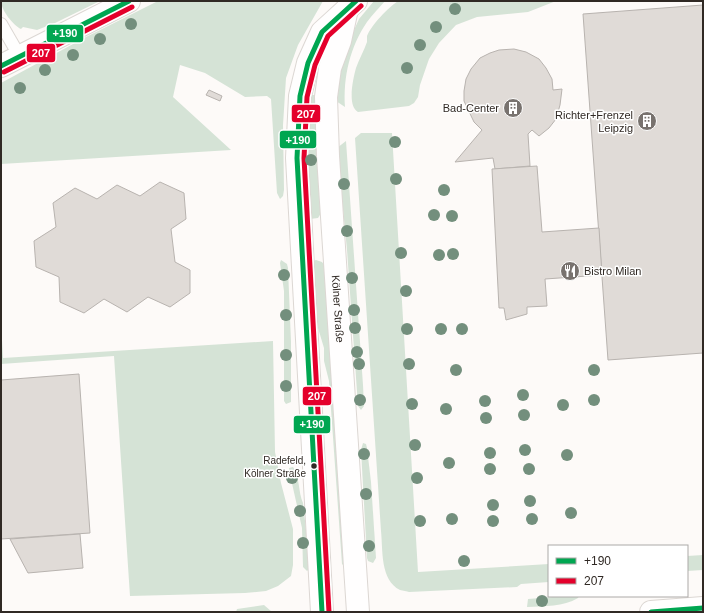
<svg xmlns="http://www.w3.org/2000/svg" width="704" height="613" font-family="Helvetica,sans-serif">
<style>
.green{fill:#d5e3d6}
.building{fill:#e0dbd7;stroke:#b8b3af}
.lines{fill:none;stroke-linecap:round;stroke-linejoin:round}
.service-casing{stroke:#dcd7d3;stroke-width:14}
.minor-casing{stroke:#dcd7d3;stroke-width:24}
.tertiary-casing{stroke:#dcd7d3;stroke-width:24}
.secondary-casing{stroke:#dcd7d3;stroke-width:24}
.service{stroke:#fffefe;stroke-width:12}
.minor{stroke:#fffefe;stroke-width:22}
.tertiary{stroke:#fffefe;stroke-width:22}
.secondary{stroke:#fffefe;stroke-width:22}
.bus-1-casing{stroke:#fff;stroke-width:8}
.bus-2-casing{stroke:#fff;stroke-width:8}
.bus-1{stroke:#00a651;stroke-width:5}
.bus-2{stroke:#e4002b;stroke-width:5}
.tree{fill:#738f7d}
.bus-dot{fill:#302924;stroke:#fff;stroke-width:1.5}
.labels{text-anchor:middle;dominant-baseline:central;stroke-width:3;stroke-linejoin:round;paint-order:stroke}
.bus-label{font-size:10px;fill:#302924;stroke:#fff;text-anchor:end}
.poi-label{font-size:11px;fill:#302924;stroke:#fff;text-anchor:end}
.street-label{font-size:11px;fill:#302924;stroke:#fff}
.line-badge{stroke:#fff;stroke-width:1.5}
.badge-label{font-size:11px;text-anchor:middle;font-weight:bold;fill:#fff}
</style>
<rect width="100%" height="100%" fill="#fdfaf8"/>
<g class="green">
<path d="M1,1H100L55,23L37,30L23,27L21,29C13,25 1,10 1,1Z"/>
<polygon points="158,1 323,1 298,45 286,78 283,125 284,190 283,196 280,199 277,193 271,99 267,96 245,97 205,73 180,65 173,97 231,150 1,164 1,83 86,37"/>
<path d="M374,1H385C379,8 372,15 367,22C350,47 343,77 345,107L336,101L341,59L359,19Z"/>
<path d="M398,1H556L528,12L477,17L456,25L439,43L429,59L420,85L418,97L414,103L409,106L358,112C347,106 353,79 356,68C359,59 364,51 367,42C367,40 367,38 367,36C372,24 388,8 398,1Z"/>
<polygon points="312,95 316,95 315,107 323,210 318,218 310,219 307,214 309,97"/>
<path d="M361,133H392L418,572L549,564V582L521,584L517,587L409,592C407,591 403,591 400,590C380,580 383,550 381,531L355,138Z"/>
<polygon points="346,141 363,385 364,406 361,410 358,406 347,250 337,148"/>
<polygon points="281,260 287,264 288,268 291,342 291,402 286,404 284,401 284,291 280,263"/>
<polygon points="316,260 322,262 325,266 344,566 342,564 329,381 324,361 324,348 318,328 315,312 313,261"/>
<polygon points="1,322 3,358 273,341 275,452 281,483 293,529 293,565 291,576 278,586 266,591 245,593 130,596 114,356 1,364"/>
<polygon points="363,443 366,444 367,448 371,482 376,558 373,563 368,561 367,558 361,450"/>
<path d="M293,467C300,477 298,492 303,503L310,565V568L307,571L303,567L302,528L289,470V468Z"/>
<polygon points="703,555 703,570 687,571 687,556"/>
<path d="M565,596H579L578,598C563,607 545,606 527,607L528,599Z"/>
<polygon points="264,605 272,612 236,612 237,609"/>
</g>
<g class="building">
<polygon points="703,5 703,353 608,360 583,14"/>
<polygon points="514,49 526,52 539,59 546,68 552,79 553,90 562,89 560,105 556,119 549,128 539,136 532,130 528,134 530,166 495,169 493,158 455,162 482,130 474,122 464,101 464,91 466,79 471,69 480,58 490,53 499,50"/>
<polygon points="209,90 222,96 220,101 206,95"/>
<polygon points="537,166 542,232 599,228 602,275 545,279 547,306 527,307 527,314 506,320 504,308 499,308 492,169"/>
<polygon points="160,182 184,193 186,219 171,229 175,262 190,270 190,293 170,307 148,297 127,312 104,299 84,313 60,302 59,277 36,267 34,241 56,227 53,203 75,188 97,199 117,185 140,196"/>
<polygon points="79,374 90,533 1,539 1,380"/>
<polygon points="80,534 83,568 28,573 10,539"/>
</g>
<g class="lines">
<defs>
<polyline id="service" points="1,24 20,57"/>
<polyline id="minor" points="651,612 703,608"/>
<g id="tertiary">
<path id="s1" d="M347,9L340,41L330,68L326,97L328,156L358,612"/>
<polyline points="322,612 297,158 300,96 308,63 322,32 356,1"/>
</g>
<polyline id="secondary" points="1,66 129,1"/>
</defs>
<use href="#service" class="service-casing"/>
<use href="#minor" class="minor-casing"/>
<use href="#tertiary" class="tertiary-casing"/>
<use href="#secondary" class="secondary-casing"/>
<use href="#service" class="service"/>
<use href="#minor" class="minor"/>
<use href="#tertiary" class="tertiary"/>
<use href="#secondary" class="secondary"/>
<defs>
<g id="bus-1">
<polyline points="1,66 129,1"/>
<polyline points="322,612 297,158 300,96 308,63 322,32 356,1"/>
<polyline points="651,612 703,608"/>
</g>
<g id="bus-2">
<polyline points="4,72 132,7"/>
<polyline points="329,612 304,158 307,97 315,65 328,36 361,6"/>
</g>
</defs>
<use href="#bus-1" class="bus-1-casing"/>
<use href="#bus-2" class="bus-2-casing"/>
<use href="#bus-1" class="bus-1"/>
<use href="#bus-2" class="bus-2"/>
</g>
<g class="tree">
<circle cx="455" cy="9" r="6"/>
<circle cx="131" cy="24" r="6"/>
<circle cx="436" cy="27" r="6"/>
<circle cx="100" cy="39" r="6"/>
<circle cx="420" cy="45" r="6"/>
<circle cx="73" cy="55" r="6"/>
<circle cx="407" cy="68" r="6"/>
<circle cx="45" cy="70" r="6"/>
<circle cx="20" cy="88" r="6"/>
<circle cx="395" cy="142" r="6"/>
<circle cx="311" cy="160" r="6"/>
<circle cx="396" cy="179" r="6"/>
<circle cx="344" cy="184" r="6"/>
<circle cx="444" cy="190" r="6"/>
<circle cx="434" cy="215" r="6"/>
<circle cx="452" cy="216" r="6"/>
<circle cx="347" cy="231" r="6"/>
<circle cx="401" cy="253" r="6"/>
<circle cx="453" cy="254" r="6"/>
<circle cx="439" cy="255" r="6"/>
<circle cx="284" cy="275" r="6"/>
<circle cx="352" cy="278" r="6"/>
<circle cx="406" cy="291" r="6"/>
<circle cx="354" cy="310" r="6"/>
<circle cx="286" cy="315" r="6"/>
<circle cx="355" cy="328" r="6"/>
<circle cx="407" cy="329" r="6"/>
<circle cx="441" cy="329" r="6"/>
<circle cx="462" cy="329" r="6"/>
<circle cx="357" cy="352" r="6"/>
<circle cx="286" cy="355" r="6"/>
<circle cx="359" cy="364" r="6"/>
<circle cx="409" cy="364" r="6"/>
<circle cx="456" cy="370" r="6"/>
<circle cx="594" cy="370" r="6"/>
<circle cx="286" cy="386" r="6"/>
<circle cx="523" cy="395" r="6"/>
<circle cx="360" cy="400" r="6"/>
<circle cx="594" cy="400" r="6"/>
<circle cx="485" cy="401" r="6"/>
<circle cx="412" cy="404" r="6"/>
<circle cx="563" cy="405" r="6"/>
<circle cx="446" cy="409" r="6"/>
<circle cx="524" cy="415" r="6"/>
<circle cx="486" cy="418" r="6"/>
<circle cx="415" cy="445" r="6"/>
<circle cx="525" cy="450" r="6"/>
<circle cx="490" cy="453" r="6"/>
<circle cx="364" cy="454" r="6"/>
<circle cx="567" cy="455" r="6"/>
<circle cx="449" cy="463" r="6"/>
<circle cx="490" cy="469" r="6"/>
<circle cx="529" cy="469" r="6"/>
<circle cx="292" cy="478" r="6"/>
<circle cx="417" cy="478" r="6"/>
<circle cx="366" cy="494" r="6"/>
<circle cx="530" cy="501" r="6"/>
<circle cx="493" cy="505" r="6"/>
<circle cx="300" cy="511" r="6"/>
<circle cx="571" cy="513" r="6"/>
<circle cx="452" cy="519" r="6"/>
<circle cx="532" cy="519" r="6"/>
<circle cx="420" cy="521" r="6"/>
<circle cx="493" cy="521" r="6"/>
<circle cx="303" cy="543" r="6"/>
<circle cx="369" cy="546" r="6"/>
<circle cx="464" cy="561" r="6"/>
<circle cx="542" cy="601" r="6"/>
</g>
<defs>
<symbol id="building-disc" viewBox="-11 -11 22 22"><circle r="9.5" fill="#78726e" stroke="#fff"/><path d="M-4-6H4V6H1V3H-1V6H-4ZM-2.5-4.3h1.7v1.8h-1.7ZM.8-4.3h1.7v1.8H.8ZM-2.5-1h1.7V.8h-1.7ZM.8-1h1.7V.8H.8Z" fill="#fff"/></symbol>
<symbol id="restaurant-disc" viewBox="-11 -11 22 22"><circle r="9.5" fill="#78726e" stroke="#fff"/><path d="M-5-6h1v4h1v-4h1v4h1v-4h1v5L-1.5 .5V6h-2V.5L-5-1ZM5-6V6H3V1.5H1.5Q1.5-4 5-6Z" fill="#fff"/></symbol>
</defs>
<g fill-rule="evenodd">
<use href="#building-disc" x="502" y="97" width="22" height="22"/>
<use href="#building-disc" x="636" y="110" width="22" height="22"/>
<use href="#restaurant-disc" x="559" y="260" width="22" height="22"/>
</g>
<circle class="bus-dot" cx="314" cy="466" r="3.5"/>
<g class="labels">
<g class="bus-label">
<text x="306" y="460">Radefeld,<tspan x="306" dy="13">Kölner Straße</tspan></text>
</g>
<g class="poi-label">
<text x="499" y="108">Bad-Center</text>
<text x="633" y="115">Richter+Frenzel<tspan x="633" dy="13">Leipzig</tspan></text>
<text x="584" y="271" text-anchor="start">Bistro Milan</text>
</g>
<g class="street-label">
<text stroke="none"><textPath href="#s1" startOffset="303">Kölner Straße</textPath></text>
</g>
</g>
<g class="line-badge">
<rect x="46" y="24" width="38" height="19" rx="4" fill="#00a651"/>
<rect x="26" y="43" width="30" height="20" rx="4" fill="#e4002b"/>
<rect x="291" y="104" width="30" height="19" rx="4" fill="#e4002b"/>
<rect x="279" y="130" width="38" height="19" rx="4" fill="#00a651"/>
<rect x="302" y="386" width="30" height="20" rx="4" fill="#e4002b"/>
<rect x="293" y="415" width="38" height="19" rx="4" fill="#00a651"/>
</g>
<g class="badge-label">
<text x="65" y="37">+190</text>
<text x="41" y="57">207</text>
<text x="306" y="118">207</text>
<text x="298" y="144">+190</text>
<text x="317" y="400">207</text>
<text x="312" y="428">+190</text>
</g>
<rect width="704" height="613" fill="none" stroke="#302924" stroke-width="4"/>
<rect x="548" y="545" width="140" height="52" fill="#ffffff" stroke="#aca9a7"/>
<rect x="556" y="558" width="20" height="6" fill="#00a651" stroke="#aca9a7"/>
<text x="584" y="565" font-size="12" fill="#302924">+190</text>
<rect x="556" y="578" width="20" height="6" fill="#e4002b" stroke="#aca9a7"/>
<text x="584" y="585" font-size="12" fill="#302924">207</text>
</svg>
